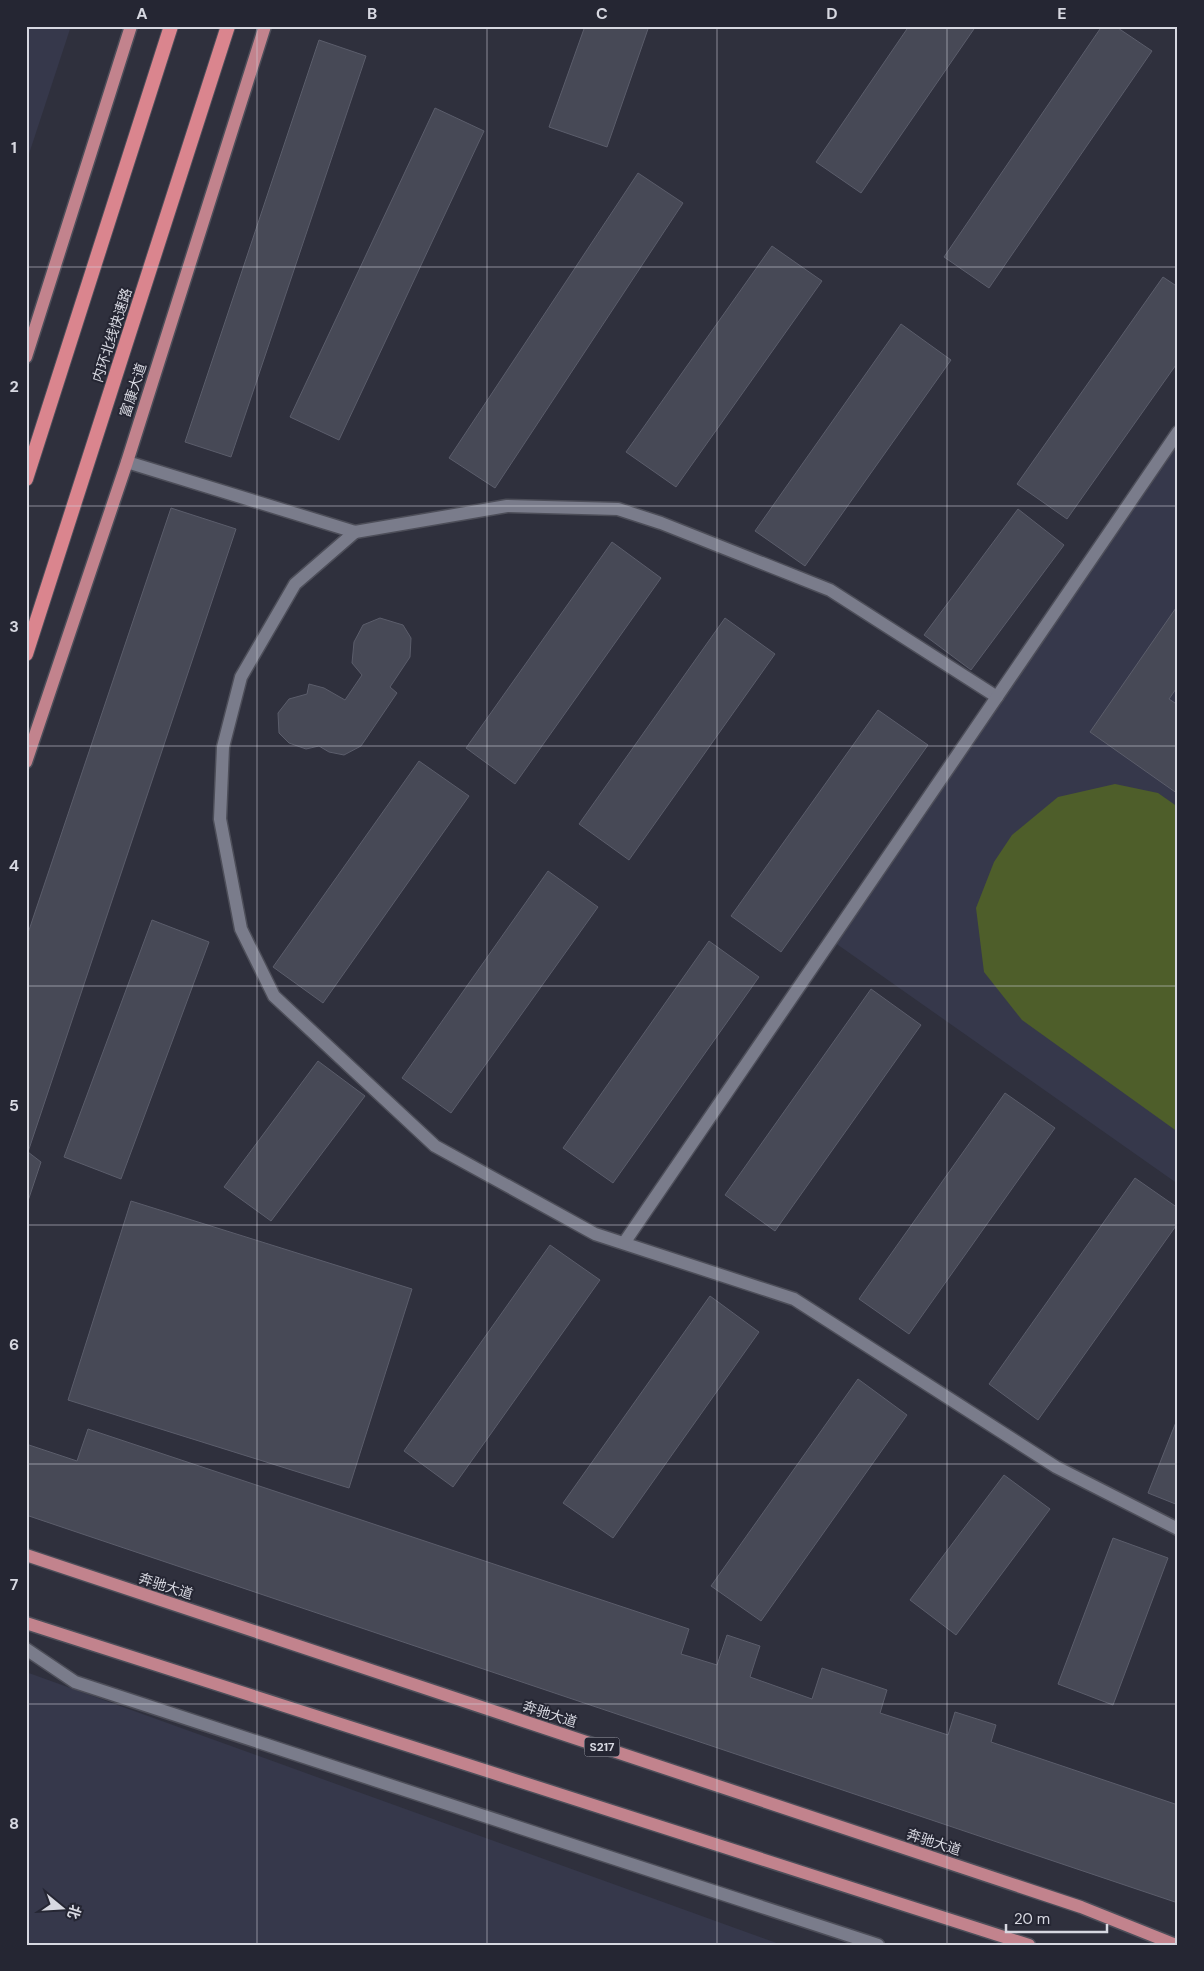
<svg xmlns="http://www.w3.org/2000/svg" width="1204" height="1971" font-family="'DM Sans','Noto Sans SC',sans-serif">
<style>
.built{fill:#36384b}
.green{fill:#4e5e2a}
.building{fill:#474956;stroke:#5b5d6b}
.lines{fill:none;stroke-linecap:round;stroke-linejoin:round}
.service-casing{stroke:#4d4e59;stroke-width:15}
.tertiary-casing{stroke:#4d4e59;stroke-width:15}
.primary-casing{stroke:#4d4e59;stroke-width:15}
.trunk-casing{stroke:#4d4e59;stroke-width:16}
.service{stroke:#7a7c8b;stroke-width:12}
.tertiary{stroke:#7a7c8b;stroke-width:12}
.primary{stroke:#c2838d;stroke-width:12}
.trunk{stroke:#da858e;stroke-width:14}
.grid{fill:none;stroke:#d7d8e1;stroke-width:1;stroke-opacity:0.55}
.labels{text-anchor:middle;dominant-baseline:central;stroke-width:4;stroke-linejoin:round;paint-order:stroke}
.shield{fill:#252633;stroke:#a2a3ad;stroke-width:1}
.shield-label{font-size:12px;font-weight:bold;fill:#d7d8e1}
.street-label{font-size:14px;fill:#d7d8e1;stroke:#252633}
.neatline{fill:none;stroke:#d7d8e1;stroke-width:2}
.grid-label{font-size:16px;text-anchor:middle;font-weight:bold;fill:#d7d8e1}
</style>
<rect width="100%" height="100%" fill="#2f303d"/>
<g class="built">
<polygon points="26,26 71,26 26,163"/>
<polygon points="1178,432 1178,1184 831,940"/>
<polygon points="26,1672 782,1945 26,1945"/>
</g>
<polygon class="green" points="1115,784 1158,793 1178,807 1178,1132 1022,1020 984,972 976,908 994,862 1012,835 1058,797"/>
<g class="building">
<polygon points="585,26 649,26 607,147 549,127"/>
<polygon points="909,26 976,26 861,193 816,162"/>
<polygon points="1102,26 1115,26 1152,51 989,288 944,257"/>
<polygon points="319,40 366,56 231,457 185,442"/>
<polygon points="435,108 484,131 339,440 290,417"/>
<polygon points="638,173 683,203 495,488 449,458"/>
<polygon points="772,246 822,281 676,487 626,452"/>
<polygon points="1163,277 1178,287 1178,362 1067,519 1017,484"/>
<polygon points="901,324 951,360 805,566 755,531"/>
<polygon points="171,508 236,529 28,1152 41,1162 26,1207 26,939"/>
<polygon points="1018,509 1064,545 971,670 924,635"/>
<polygon points="612,542 661,578 515,784 466,748"/>
<polygon points="1178,605 1178,686 1169,699 1178,705 1178,794 1090,732"/>
<polygon points="380,618 403,625 411,638 410,657 390,687 397,693 361,746 344,755 329,752 319,746 306,749 289,743 279,733 278,713 289,699 307,694 309,684 324,688 345,700 362,675 352,663 354,642 363,625"/>
<polygon points="725,618 775,654 629,860 579,824"/>
<polygon points="878,710 928,745 781,952 731,916"/>
<polygon points="419,761 469,796 323,1003 273,967"/>
<polygon points="548,871 598,907 451,1113 402,1078"/>
<polygon points="152,920 209,942 121,1179 64,1157"/>
<polygon points="709,941 759,977 613,1183 563,1148"/>
<polygon points="871,989 921,1025 775,1231 725,1195"/>
<polygon points="318,1061 365,1096 271,1221 224,1187"/>
<polygon points="1005,1093 1055,1128 909,1334 859,1299"/>
<polygon points="1135,1178 1178,1208 1178,1223 1038,1420 989,1384"/>
<polygon points="131,1201 412,1289 349,1488 68,1400"/>
<polygon points="550,1245 600,1280 453,1487 404,1451"/>
<polygon points="710,1296 759,1332 613,1538 563,1503"/>
<polygon points="858,1379 907,1415 761,1621 711,1586"/>
<polygon points="1178,1417 1178,1505 1148,1493"/>
<polygon points="88,1429 689,1629 681,1654 717,1665 727,1635 760,1646 750,1677 812,1699 822,1668 887,1690 880,1713 948,1735 955,1712 996,1725 991,1742 1178,1805 1178,1903 26,1515 26,1444 77,1461"/>
<polygon points="1004,1475 1050,1509 956,1635 910,1600"/>
<polygon points="1113,1538 1168,1558 1113,1705 1058,1684"/>
</g>
<g class="lines">
<defs>
<g id="service">
<polyline points="127,462 355,532 507,506 618,509 661,523 830,590 997,697"/>
<polyline points="355,532 295,584 241,677 223,747 220,819 241,929 274,996 435,1146 595,1234 794,1299 1056,1467 1178,1529"/>
<polyline points="624,1243 1178,432"/>
</g>
<polyline id="tertiary" points="26,1649 75,1682 878,1945"/>
<g id="primary">
<polyline points="26,357 131,26"/>
<polyline points="26,762 127,462 265,26"/>
<polyline points="26,1555 1081,1907 1176,1945"/>
<polyline points="26,1623 1029,1945"/>
</g>
<g id="trunk">
<polyline points="26,479 171,26"/>
<polyline points="26,654 228,26"/>
</g>
</defs>
<use href="#service" class="service-casing"/>
<use href="#tertiary" class="tertiary-casing"/>
<use href="#primary" class="primary-casing"/>
<use href="#trunk" class="trunk-casing"/>
<use href="#service" class="service"/>
<use href="#tertiary" class="tertiary"/>
<use href="#primary" class="primary"/>
<use href="#trunk" class="trunk"/>
</g>
<path class="grid" d="M257,26V1945M487,26V1945M717,26V1945M947,26V1945M26,267H1178M26,506H1178M26,746H1178M26,986H1178M26,1225H1178M26,1464H1178M26,1704H1178"/>
<g class="labels">
<rect class="shield" x="584.5" y="1737.5" width="35" height="19" rx="4"/>
<g class="shield-label">
<text x="602" y="1747">S217</text>
</g>
<g class="street-label">
<text transform="translate(112 335) rotate(-72)">内环北线快速路</text>
<text transform="translate(133 390) rotate(-72)">富康大道</text>
<text transform="translate(166 1586) rotate(18)">奔驰大道</text>
<text transform="translate(550 1714) rotate(18)">奔驰大道</text>
<text transform="translate(934 1842) rotate(18)">奔驰大道</text>
</g>
</g>
<rect width="1204" height="1971" fill="none" stroke="#252633" stroke-width="55"/>
<g transform="translate(62 1908) rotate(108)" stroke="#252633" stroke-width="4" paint-order="stroke">
<path d="M0-4L9 19L0 12L-9 19Z" fill="#d7d8e1"/>
<text y="-8" font-size="14" font-weight="bold" text-anchor="middle" fill="#d7d8e1">北</text>
</g>
<path d="M1006 1924v8h101v-8" fill="none" stroke="#d7d8e1" stroke-width="2.5"/>
<text x="1014" y="1924" font-size="15" fill="#d7d8e1" stroke="#252633" stroke-width="4" paint-order="stroke">20 m</text>
<rect x="28" y="28" width="1148" height="1916" class="neatline"/>
<g class="grid-label">
<text x="142" y="19">A</text>
<text x="372" y="19">B</text>
<text x="602" y="19">C</text>
<text x="832" y="19">D</text>
<text x="1062" y="19">E</text>
<text x="14" y="153">1</text>
<text x="14" y="392">2</text>
<text x="14" y="632">3</text>
<text x="14" y="871">4</text>
<text x="14" y="1111">5</text>
<text x="14" y="1350">6</text>
<text x="14" y="1590">7</text>
<text x="14" y="1829">8</text>
</g>
</svg>
